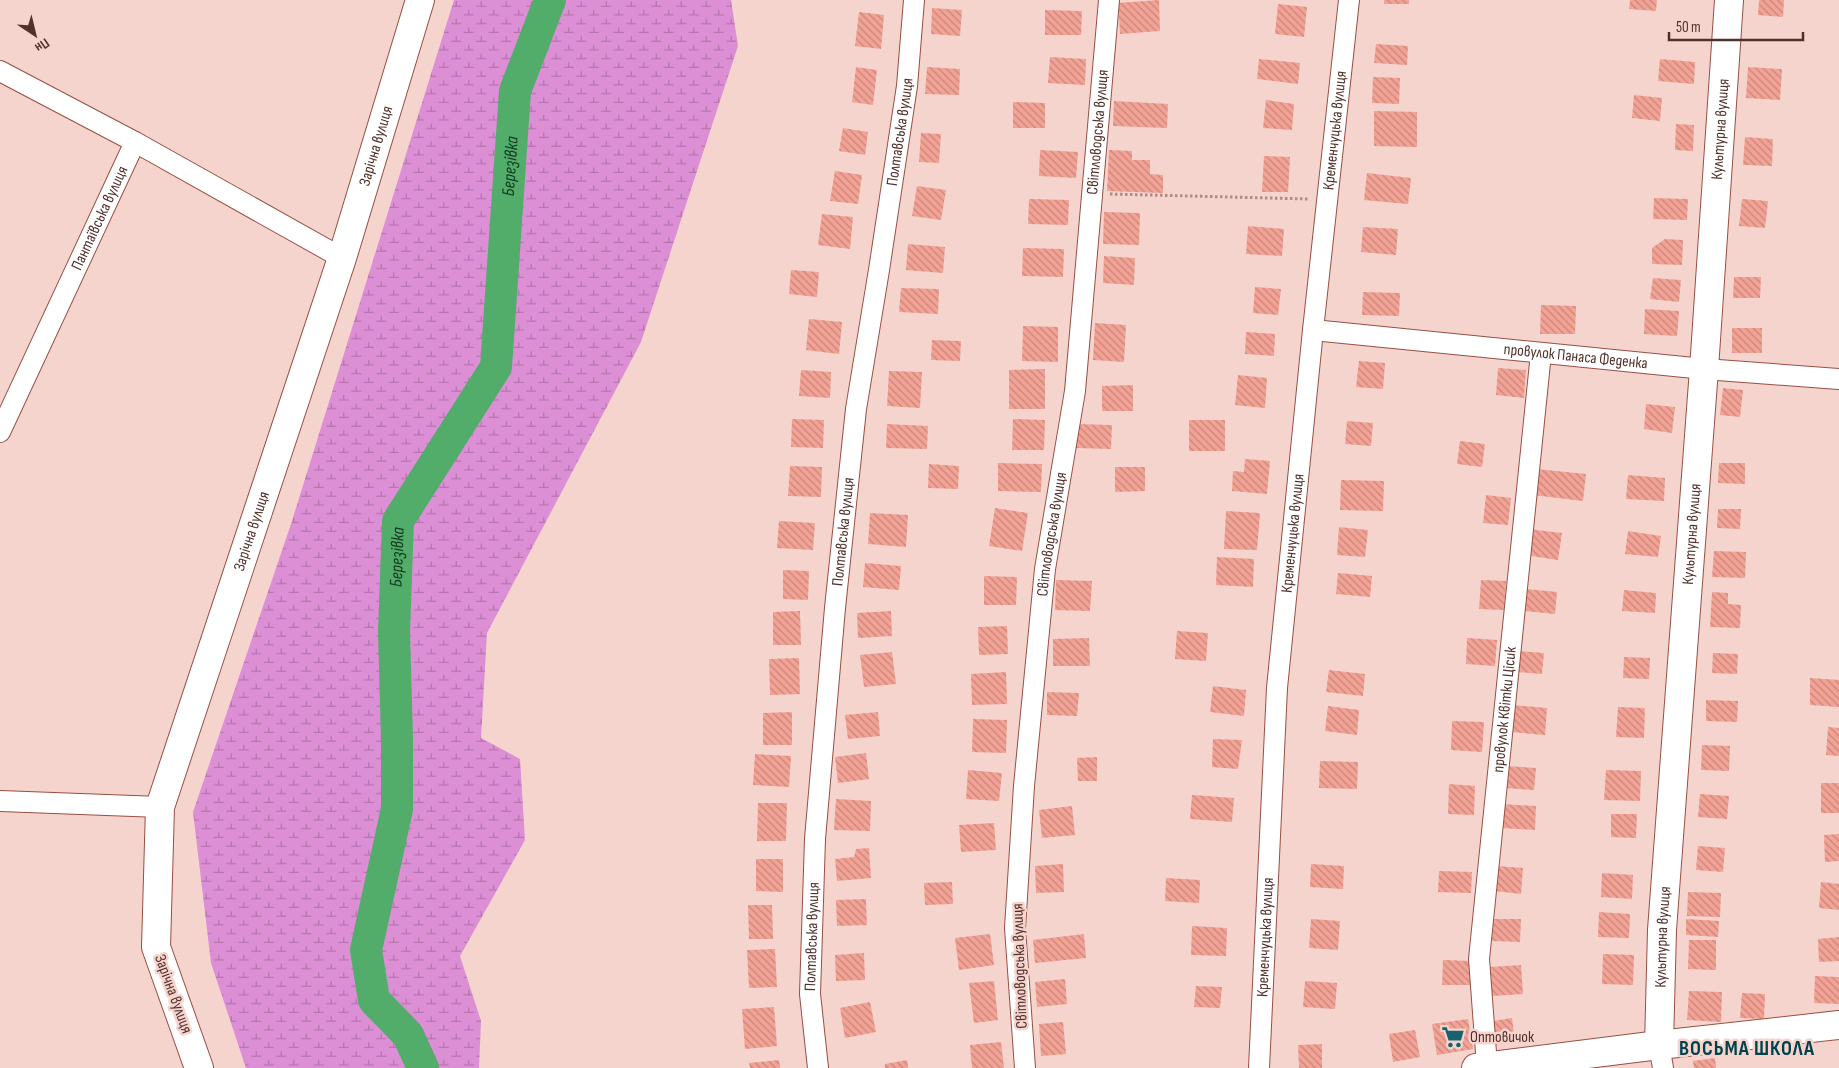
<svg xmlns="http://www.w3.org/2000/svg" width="1839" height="1068" font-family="'Sofia Sans Condensed',sans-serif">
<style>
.wetland{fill:url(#wetland-marsh)}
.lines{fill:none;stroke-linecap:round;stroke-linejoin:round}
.river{stroke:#52ad6b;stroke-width:32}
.building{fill:url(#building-back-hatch)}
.street-casing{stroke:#974f43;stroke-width:22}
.secondary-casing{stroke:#974f43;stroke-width:30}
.path{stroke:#ad8b86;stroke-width:3;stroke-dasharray:2.5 2.5;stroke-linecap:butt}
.street{stroke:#fff;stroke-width:20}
.secondary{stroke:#fff;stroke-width:28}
.labels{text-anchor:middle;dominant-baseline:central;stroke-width:5;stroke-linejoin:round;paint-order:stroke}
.street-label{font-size:16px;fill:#52312c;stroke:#f6d4ce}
.poi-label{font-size:16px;fill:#52312c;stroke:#f6d4ce;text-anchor:start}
.water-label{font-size:18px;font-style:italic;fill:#13391e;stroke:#f6d4ce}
.district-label{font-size:21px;font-weight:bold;letter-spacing:1px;fill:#00424b;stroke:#f6d4ce}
</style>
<defs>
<pattern id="wetland-marsh" width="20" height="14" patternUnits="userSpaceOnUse" patternTransform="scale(1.25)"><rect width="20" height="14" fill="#dc8fd5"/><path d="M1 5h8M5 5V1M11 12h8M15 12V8" fill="none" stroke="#b575ad"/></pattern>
<pattern id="building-back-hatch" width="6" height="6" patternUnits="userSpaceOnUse" patternTransform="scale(1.25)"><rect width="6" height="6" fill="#f3a395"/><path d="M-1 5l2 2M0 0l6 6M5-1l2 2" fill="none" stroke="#c7857a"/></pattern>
</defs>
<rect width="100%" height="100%" fill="#f6d4ce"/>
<polygon class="wetland" points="454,0 731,0 738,46 641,342 487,633 481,738 520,759 525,840 460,956 481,1021 479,1068 246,1068 211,963 193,812 291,524"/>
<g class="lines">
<path class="river" id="s1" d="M423,1068L408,1035L374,1000L366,950L397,809V739L394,632L398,521L496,367L515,91L550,0"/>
</g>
<g class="building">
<polygon points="1159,0 1160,31 1120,34 1118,3"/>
<rect x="1384" y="0" width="25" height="4"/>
<polygon points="1630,0 1657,0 1656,11 1629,9"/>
<polygon points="1759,0 1784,0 1783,17 1758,15"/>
<polygon points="1278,4 1307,7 1304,37 1275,34"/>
<polygon points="932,8 962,10 960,36 931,34"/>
<polygon points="1045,10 1082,11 1081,35 1045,35"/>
<polygon points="859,12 884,15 881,49 855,46"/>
<polygon points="1376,44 1408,46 1407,65 1374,63"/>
<polygon points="1050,57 1086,59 1085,85 1048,83"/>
<polygon points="1259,59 1300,63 1298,84 1257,79"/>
<polygon points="1660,59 1695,62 1694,84 1658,81"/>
<polygon points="856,67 877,70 873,105 852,102"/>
<polygon points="927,67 960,69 959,95 925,94"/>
<polygon points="1748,67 1782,69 1780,100 1746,98"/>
<polygon points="1373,77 1400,78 1399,104 1372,103"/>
<polygon points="1634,95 1662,98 1660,121 1632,118"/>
<polygon points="1266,100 1294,104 1292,130 1263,128"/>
<polygon points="1114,101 1168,104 1167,128 1113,126"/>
<polygon points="1013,102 1045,103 1045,128 1013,128"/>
<polygon points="1374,111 1417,112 1417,147 1374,146"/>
<polygon points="1676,124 1694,125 1693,151 1675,150"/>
<polygon points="843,128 868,132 865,155 839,151"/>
<polygon points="921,133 941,134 939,163 919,162"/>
<polygon points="1745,137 1773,139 1772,166 1743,165"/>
<polygon points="1040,150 1078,152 1076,178 1039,176"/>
<polygon points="1109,150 1132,151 1132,160 1150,160 1150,174 1163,175 1163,193 1107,191"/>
<polygon points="1264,156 1290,157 1288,192 1262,192"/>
<polygon points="835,171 862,175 858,204 830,201"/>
<polygon points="1367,173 1411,178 1408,204 1364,200"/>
<polygon points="917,186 946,190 941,220 912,216"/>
<polygon points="1654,198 1688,199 1687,220 1653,219"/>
<polygon points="1029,199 1069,200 1068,225 1028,224"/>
<polygon points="1742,199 1768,201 1765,228 1739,226"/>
<polygon points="1104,212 1140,213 1139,245 1103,244"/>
<polygon points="822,214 853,217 850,249 818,245"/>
<polygon points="1248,226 1284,229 1282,256 1246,254"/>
<polygon points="1363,227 1398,229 1396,255 1361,252"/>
<polygon points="1665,239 1683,240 1682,265 1652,264 1652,248"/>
<polygon points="908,244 945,247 943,273 906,270"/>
<polygon points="1023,248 1064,249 1063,277 1022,276"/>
<polygon points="1104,256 1135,258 1134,285 1103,283"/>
<polygon points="791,270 819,272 817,297 789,294"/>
<polygon points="1734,277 1761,277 1760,298 1733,298"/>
<polygon points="1653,278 1681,280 1679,302 1650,299"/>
<polygon points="1255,287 1281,289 1278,315 1253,313"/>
<polygon points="901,288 939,289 938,314 899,312"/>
<polygon points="1363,292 1400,293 1399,316 1362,315"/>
<polygon points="1541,305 1576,306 1575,334 1540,334"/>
<polygon points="1645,309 1679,311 1677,336 1644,334"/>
<polygon points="809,319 842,322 839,354 806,350"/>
<polygon points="1095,323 1126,325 1124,362 1093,360"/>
<polygon points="1023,326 1058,327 1058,362 1022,361"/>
<rect x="1732" y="328" width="30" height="25"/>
<polygon points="1246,332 1275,334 1274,356 1245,354"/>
<polygon points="932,340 961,341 960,361 931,360"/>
<polygon points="1359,361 1385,363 1383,389 1356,387"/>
<polygon points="1498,368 1526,370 1524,398 1496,395"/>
<polygon points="1045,369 1045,409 1009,409 1009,370"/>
<polygon points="801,370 831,372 830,398 799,396"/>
<polygon points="889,371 922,372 920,408 887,406"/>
<polygon points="1238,375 1267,378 1265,408 1235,405"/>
<polygon points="1133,385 1133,411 1102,411 1102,386"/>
<polygon points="1723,388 1743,390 1740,417 1720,415"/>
<polygon points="1646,404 1675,407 1672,433 1644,429"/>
<polygon points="792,419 824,420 823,448 791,447"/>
<polygon points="1013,419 1045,420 1044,450 1012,450"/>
<rect x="1189" y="420" width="36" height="31"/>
<polygon points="1347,421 1373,423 1371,446 1345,444"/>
<polygon points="887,424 928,426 927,449 886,448"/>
<polygon points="1076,424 1112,425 1111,449 1075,448"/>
<polygon points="1460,441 1485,444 1482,467 1457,464"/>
<polygon points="1245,459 1270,461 1267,494 1232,491 1233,471 1244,472"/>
<polygon points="998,463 1042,464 1041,492 998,491"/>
<polygon points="1719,463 1745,463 1745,484 1718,483"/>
<polygon points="929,464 959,466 958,489 928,488"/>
<polygon points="790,466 822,467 821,497 788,496"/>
<polygon points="1115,467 1145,467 1145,491 1115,492"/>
<polygon points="1536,469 1586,474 1583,501 1533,495"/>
<polygon points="1628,475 1665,478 1664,501 1626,499"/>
<polygon points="1341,480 1384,481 1383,511 1340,510"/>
<polygon points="1486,495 1511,498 1508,525 1483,523"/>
<polygon points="995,508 1028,513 1022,551 989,546"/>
<polygon points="1718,509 1741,509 1740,529 1717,528"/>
<polygon points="1226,511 1260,513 1257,550 1224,549"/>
<polygon points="870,513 908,515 906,547 868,544"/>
<polygon points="779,521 815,523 813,550 777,548"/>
<polygon points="1339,527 1368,530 1365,557 1337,555"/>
<polygon points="1528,529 1562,533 1558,560 1525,555"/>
<polygon points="1628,531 1661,536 1658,557 1625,554"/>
<polygon points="1714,551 1746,552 1745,578 1712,577"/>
<polygon points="1217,557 1254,559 1253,587 1216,585"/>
<polygon points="865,563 901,566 899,590 863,587"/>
<polygon points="783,570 809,571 808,600 783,599"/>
<polygon points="1338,573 1372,576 1370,597 1336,594"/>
<polygon points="984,576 1017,577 1016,605 984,605"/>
<polygon points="1056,580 1092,581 1090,611 1055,610"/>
<polygon points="1481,580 1506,581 1504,610 1479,609"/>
<polygon points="1526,589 1557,592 1555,614 1524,611"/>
<polygon points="1624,590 1656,593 1655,613 1622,611"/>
<polygon points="1712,592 1728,593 1728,604 1741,605 1740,628 1710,627"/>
<polygon points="800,611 801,645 773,645 773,612"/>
<polygon points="891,611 892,636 858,638 857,613"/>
<polygon points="1007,626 1008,654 979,655 978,627"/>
<polygon points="1177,631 1208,633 1206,661 1175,659"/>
<polygon points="1089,638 1090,666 1053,666 1053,639"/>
<polygon points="1467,638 1497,640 1495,666 1466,664"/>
<polygon points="1519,651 1544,653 1542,674 1517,672"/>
<polygon points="892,652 896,684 864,687 860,655"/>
<polygon points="1713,653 1738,654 1737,674 1712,673"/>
<polygon points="1624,657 1650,658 1649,679 1623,678"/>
<polygon points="799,658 800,694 770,695 769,659"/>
<polygon points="1329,670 1365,674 1363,696 1326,692"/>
<polygon points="1006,672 1007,704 972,705 971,674"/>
<polygon points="1810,678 1839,680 1839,707 1810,705"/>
<polygon points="1213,686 1246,690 1244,716 1210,712"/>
<polygon points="1047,692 1079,693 1077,716 1047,715"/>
<polygon points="1706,700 1738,701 1737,722 1706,721"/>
<polygon points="1512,705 1547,708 1545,735 1510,732"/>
<polygon points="1328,706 1359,710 1357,735 1325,731"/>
<polygon points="1618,707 1645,708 1644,738 1616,737"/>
<polygon points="792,712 792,745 763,745 763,713"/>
<polygon points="878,712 880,736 848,739 845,715"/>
<polygon points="973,719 1007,720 1006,753 972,752"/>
<polygon points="1452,721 1484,722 1482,752 1451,750"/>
<polygon points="1828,727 1839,728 1839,756 1826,755"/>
<polygon points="1213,739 1242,740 1238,769 1212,767"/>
<polygon points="1702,745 1730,746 1729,771 1701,770"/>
<polygon points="866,753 869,779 838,783 835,757"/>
<polygon points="755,754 791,756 789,787 753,785"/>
<polygon points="1097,757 1097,781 1078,781 1077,758"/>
<polygon points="1320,761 1358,762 1357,789 1319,788"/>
<polygon points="1507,766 1536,768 1534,790 1505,788"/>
<polygon points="968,770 1002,773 999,801 966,799"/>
<polygon points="1606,770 1641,771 1640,801 1604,800"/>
<rect x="1821" y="783" width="18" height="30"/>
<polygon points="1449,784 1475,786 1474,815 1448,814"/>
<polygon points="1700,794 1729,796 1727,819 1698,817"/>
<polygon points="1192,795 1234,798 1232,822 1190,819"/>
<polygon points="836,799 871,801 870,831 834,830"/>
<polygon points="758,803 787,803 786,841 757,841"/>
<polygon points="1501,804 1536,806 1535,830 1500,828"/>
<polygon points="1072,806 1075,835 1042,838 1039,810"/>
<polygon points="1611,814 1637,814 1636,838 1611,837"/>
<polygon points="994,823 996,850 961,852 959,825"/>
<polygon points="1839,834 1839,861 1825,862 1824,835"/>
<polygon points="1698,846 1725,848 1723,872 1696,870"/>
<polygon points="869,848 871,878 837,881 835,859 854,857 856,849"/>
<polygon points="756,859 783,859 783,892 756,891"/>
<polygon points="1063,864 1064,892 1036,893 1035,866"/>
<polygon points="1311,864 1344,866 1343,889 1310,887"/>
<polygon points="1497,866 1523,868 1521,894 1495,891"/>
<polygon points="1439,871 1472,872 1471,893 1438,892"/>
<polygon points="1602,873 1633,875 1632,899 1601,897"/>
<polygon points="1166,878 1200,880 1199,903 1165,901"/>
<polygon points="952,882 953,904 925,905 924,883"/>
<polygon points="1821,882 1839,884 1839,910 1819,908"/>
<polygon points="1688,892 1721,893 1720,917 1687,916"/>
<polygon points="866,899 867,925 837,926 836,900"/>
<polygon points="748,905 772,905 773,939 749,939"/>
<polygon points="1599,912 1630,914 1629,938 1598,937"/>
<polygon points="1311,919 1340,921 1338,950 1309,948"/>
<polygon points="1493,919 1521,919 1520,942 1492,941"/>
<polygon points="1686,919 1719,921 1718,937 1686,935"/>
<polygon points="1192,926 1227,928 1226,956 1191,955"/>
<polygon points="990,934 994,965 959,970 955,938"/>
<polygon points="1084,934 1086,958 1035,963 1033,940"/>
<polygon points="1839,937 1839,961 1819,962 1818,939"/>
<polygon points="1689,940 1716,940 1716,970 1688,969"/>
<polygon points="775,949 777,987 749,988 747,950"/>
<polygon points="864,953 865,980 836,981 835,955"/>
<polygon points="1603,954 1634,955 1633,985 1602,984"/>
<polygon points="1443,960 1471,961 1470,985 1442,985"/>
<polygon points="1521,965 1523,994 1492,996 1490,967"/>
<polygon points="1815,976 1839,977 1839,1004 1814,1003"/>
<polygon points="1065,979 1067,1004 1037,1007 1035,982"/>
<polygon points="994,981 998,1020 974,1023 969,983"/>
<polygon points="1305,981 1337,983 1335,1009 1303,1007"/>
<polygon points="1196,986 1222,987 1220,1008 1194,1007"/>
<polygon points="1689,991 1722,992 1721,1022 1687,1020"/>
<polygon points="1742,993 1765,994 1764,1019 1740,1018"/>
<polygon points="870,1002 876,1032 845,1038 840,1008"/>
<polygon points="774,1007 777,1046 745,1049 742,1009"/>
<polygon points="1512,1018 1515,1042 1496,1045 1493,1021"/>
<polygon points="1468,1019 1473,1049 1437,1055 1432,1024"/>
<polygon points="1063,1022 1066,1054 1041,1056 1039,1024"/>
<polygon points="1415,1030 1420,1057 1393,1062 1389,1034"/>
<polygon points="1001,1042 1004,1068 972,1068 970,1045"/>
<polygon points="1322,1044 1322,1068 1299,1068 1298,1045"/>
<polygon points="1715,1058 1716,1068 1694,1068 1693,1061"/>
<polygon points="779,1060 780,1068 750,1068 749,1063"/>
<polygon points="907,1060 908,1068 885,1068 885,1064"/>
</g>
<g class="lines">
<defs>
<g id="street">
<polyline points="0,71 135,142 342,258"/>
<path id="s2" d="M1313,330L1704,369L1839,379"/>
<path id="s3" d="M0,432L135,142"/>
<polyline points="0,801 160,807"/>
<polyline points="1659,1045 1663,1068"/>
<path id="s4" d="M1487,1066L1479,959L1541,353"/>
<path id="s5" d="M818,1068L810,994L815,839L835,608L856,409L879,270L907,86L914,0"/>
<path id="s6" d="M1025,1068L1015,928L1024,786L1045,569L1075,391L1109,0"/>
<path id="s7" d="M1259,1068L1277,688L1313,330L1349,0"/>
</g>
<g id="secondary">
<path id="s8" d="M1659,1045L1662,930L1704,369L1729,0"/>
<path id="s9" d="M199,1068L156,947L160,807L342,258L420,0"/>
<polyline points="1476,1068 1659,1045 1839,1025"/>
</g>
</defs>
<use href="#street" class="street-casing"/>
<use href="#secondary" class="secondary-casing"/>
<polyline class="path" points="1110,194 1309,199"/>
<use href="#street" class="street"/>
<use href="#secondary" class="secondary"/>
</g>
<defs>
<symbol id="supermarket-bare" viewBox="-9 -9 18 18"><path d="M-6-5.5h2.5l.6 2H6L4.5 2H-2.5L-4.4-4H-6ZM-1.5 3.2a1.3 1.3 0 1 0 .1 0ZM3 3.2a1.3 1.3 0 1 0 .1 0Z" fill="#18636f" stroke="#f6d4ce" stroke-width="2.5" paint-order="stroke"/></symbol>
</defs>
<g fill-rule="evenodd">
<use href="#supermarket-bare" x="1437" y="1021" width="32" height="32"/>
</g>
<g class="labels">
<g class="street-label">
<text stroke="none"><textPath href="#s7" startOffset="941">Кременчуцька вулиця</textPath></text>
<text stroke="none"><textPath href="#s8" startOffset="918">Культурна вулиця</textPath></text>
<text stroke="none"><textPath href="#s5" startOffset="942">Полтавська вулиця</textPath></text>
<text stroke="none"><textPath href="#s6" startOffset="941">Світловодська вулиця</textPath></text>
<text stroke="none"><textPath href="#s9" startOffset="964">Зарічна вулиця</textPath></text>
<text stroke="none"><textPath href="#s3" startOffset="236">Пантаївська вулиця</textPath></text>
<text stroke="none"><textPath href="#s2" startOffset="264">провулок Панаса Феденка</textPath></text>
<text stroke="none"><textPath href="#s9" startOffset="559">Зарічна вулиця</textPath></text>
<text stroke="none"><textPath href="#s5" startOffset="538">Полтавська вулиця</textPath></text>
<text stroke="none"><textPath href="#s6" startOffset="536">Світловодська вулиця</textPath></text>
<text stroke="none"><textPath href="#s7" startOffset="536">Кременчуцька вулиця</textPath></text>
<text stroke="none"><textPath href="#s8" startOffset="512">Культурна вулиця</textPath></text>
<text stroke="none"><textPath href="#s4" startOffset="358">провулок Квітки Цісик</textPath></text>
<text stroke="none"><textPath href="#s5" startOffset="132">Полтавська вулиця</textPath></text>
<text stroke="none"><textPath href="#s7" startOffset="131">Кременчуцька вулиця</textPath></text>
<text stroke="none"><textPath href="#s8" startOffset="108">Культурна вулиця</textPath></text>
<text transform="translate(1020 966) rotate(-92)">Світловодська вулиця</text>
<text transform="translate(173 994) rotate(70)">Зарічна вулиця</text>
</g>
<g class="poi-label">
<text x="1470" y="1037">Оптовичок</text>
</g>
<g class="water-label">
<text stroke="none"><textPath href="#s1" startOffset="952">Березівка</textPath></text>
<text stroke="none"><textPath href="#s1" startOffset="532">Березівка</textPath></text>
</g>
<g class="district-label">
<text x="1747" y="1048">ВОСЬМА ШКОЛА</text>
</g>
</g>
<g transform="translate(35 35) rotate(145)" stroke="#f6d4ce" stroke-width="4" paint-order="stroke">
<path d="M0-4L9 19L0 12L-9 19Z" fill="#52312c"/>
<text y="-8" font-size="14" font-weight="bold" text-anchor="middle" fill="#52312c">Пн</text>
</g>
<path d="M1669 32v8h134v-8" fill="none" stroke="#52312c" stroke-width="2.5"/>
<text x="1676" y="32" font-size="15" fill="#52312c" stroke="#f6d4ce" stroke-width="4" paint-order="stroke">50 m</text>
</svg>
